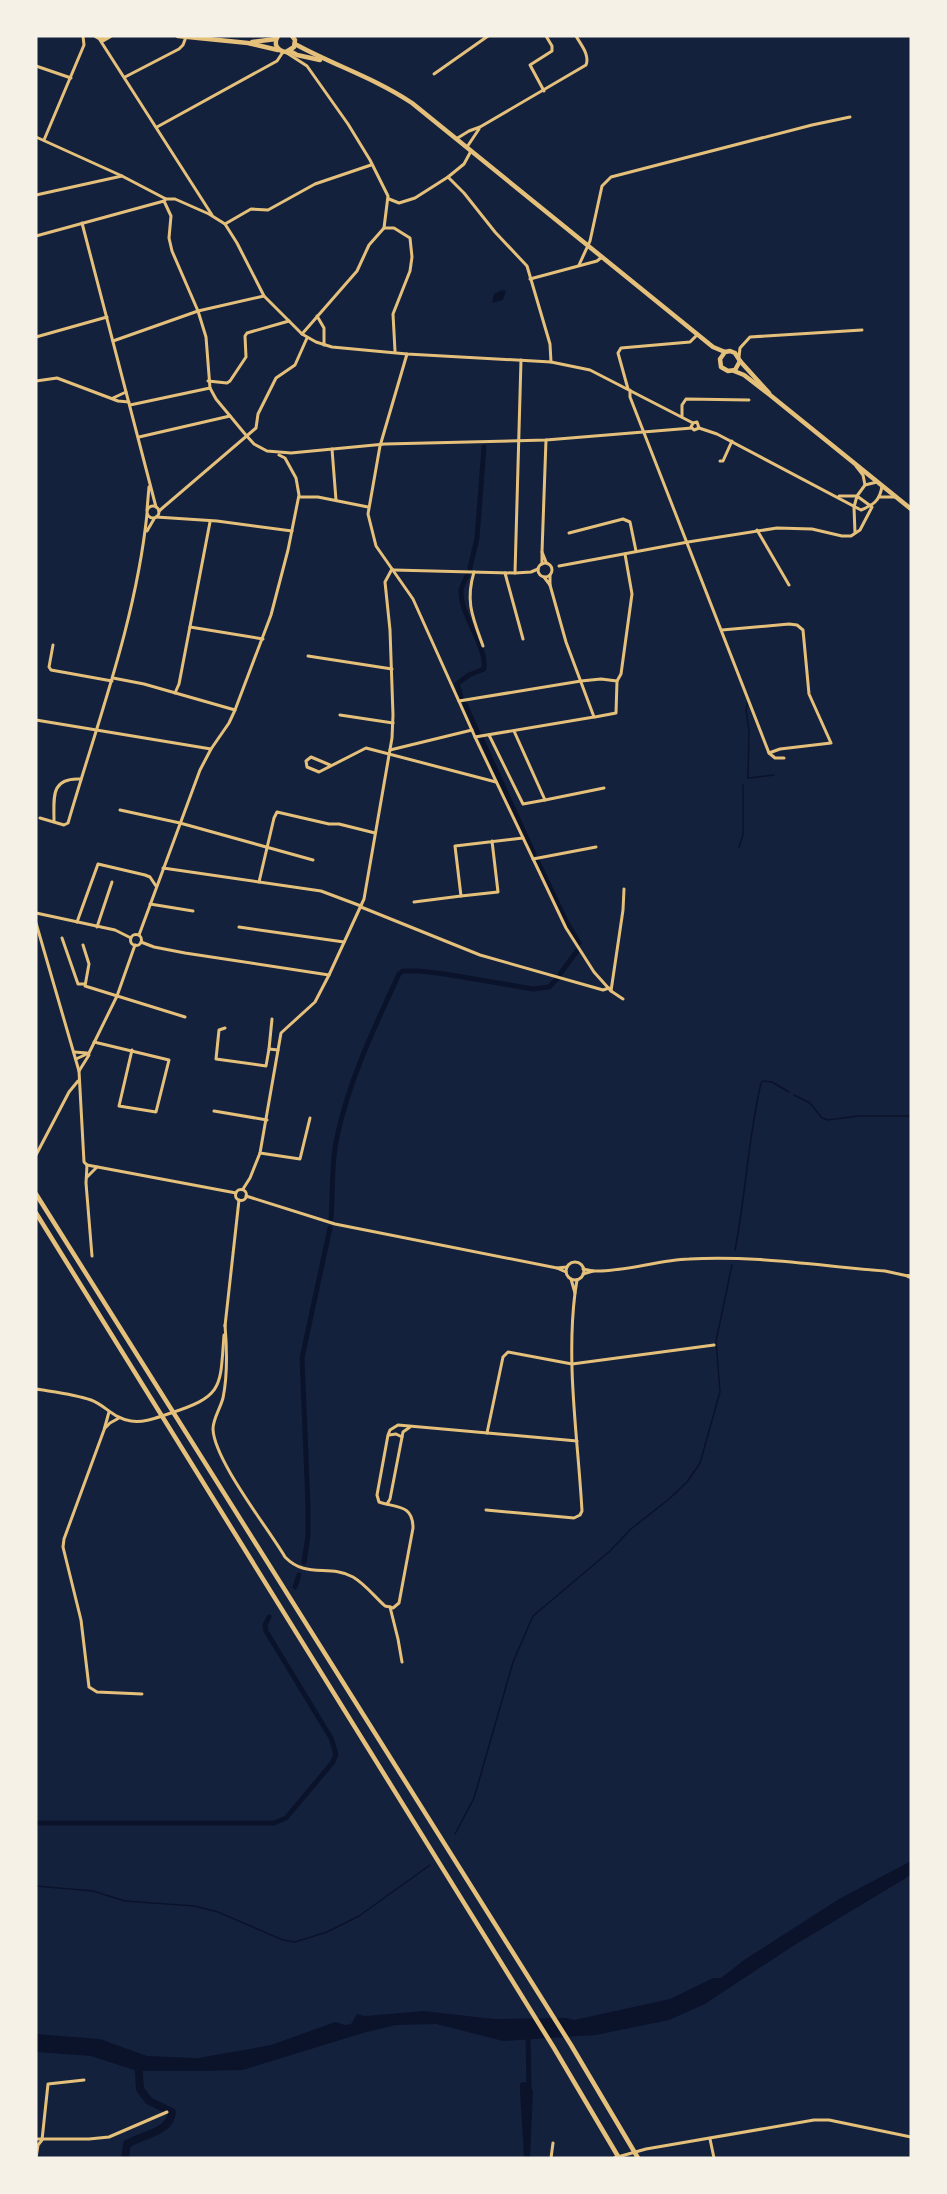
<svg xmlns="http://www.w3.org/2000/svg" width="947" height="2194" font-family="Quicksand,sans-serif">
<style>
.water{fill:#0b132b}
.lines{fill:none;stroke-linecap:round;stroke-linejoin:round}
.stream{stroke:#0b132b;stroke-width:1.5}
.canal{stroke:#0b132b;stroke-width:5}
.river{stroke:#0b132b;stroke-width:8}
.minor{stroke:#e5c07b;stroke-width:3}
.tertiary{stroke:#e5c07b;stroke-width:3}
.secondary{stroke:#e5c07b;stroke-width:4}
.primary{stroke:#e5c07b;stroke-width:4.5}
.motorway{stroke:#e5c07b;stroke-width:4.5}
</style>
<rect width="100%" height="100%" fill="#14213d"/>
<g class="water">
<polygon points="502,290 506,291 503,300 492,303 494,294"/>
<polygon points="911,1861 911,1875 793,1946 705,2004 669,2020 596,2035 503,2041 436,2024 396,2025 363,2033 243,2070 200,2071 137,2071 91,2056 36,2052 36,2034 100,2039 147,2056 198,2058 271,2045 335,2022 345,2025 351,2024 357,2014 365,2016 423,2011 494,2019 567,2018 574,2020 670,1999 713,1978 721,1978 744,1960 839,1899"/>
<polygon points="524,2082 530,2084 533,2092 530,2158 524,2158 520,2091 520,2083"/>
</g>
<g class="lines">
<g class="stream">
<polyline points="748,700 746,710 749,730 748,778 774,775"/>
<polyline points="739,847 743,835 743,785"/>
<polyline points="794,1095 810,1103 822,1118 828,1120 858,1116 911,1116"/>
<path d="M735,1250C746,1194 748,1138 761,1083L763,1081L772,1082L789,1092"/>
<polyline points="455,1834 474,1798 513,1662 533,1616 610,1551 631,1529 669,1499 687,1482 700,1463 720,1392 716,1341 732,1265"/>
<polyline points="36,1886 93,1891 125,1901 194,1906 218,1912 283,1940 295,1942 327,1932 359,1916 430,1865"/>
</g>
<g class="canal">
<polyline points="470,568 477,538 484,447"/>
<path d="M461,697L457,684L469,675L484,669C487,645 460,616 461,590C462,586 465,580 467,576"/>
<polyline points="465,704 478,733"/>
<polyline points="482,740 534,854"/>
<polyline points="538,862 566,921 579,943"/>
<polyline points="560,974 577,951"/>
<path d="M331,1219C333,1194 331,1162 337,1137C349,1080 375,1026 399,974L403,971H419L445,974L533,989L549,987L557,979"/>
<polyline points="304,1562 308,1536 308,1505 302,1358 330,1228"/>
<polyline points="295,1587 299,1575"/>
<polyline points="36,1823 274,1823 286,1818 333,1762 336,1754 331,1738 266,1631 265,1625 269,1617"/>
<polyline points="528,2034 529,2090"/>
</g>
<path class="river" d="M125,2158L127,2144C143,2134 170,2133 172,2112L149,2101L140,2089L138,2060"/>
<g class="minor">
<polyline points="100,40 212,215"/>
<polyline points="287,53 307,66 348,124 370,160 388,196 384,228"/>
<polyline points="36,66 71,78"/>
<polyline points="434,74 488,36"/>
<polyline points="125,77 179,49 183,45 186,37"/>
<polyline points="544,91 530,65 552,51 552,46 546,36"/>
<polyline points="157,127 277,61 283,52"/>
<path d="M456,139L469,131L480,127L586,65C590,55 581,45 576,36"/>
<polyline points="44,140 84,45 83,36"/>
<polyline points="467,147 479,129"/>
<polyline points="448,177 464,193 495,232 527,266 550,344 551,362"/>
<polyline points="166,199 164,201 171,216 169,238 172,251 198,311 206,337 210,388 216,399 245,434 254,444 267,451 291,453 385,444 546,440 692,428"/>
<polyline points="389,199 399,203 415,198 448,177 464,164 471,151"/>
<polyline points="82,223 156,507"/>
<polyline points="225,224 251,209 268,210 315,184 371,165"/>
<polyline points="384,228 394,228 410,238 412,257 410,271 393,314 395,351"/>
<polyline points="36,236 164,201"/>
<polyline points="579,265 590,241 602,186 611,177 812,125 850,117"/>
<polyline points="530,279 597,261 602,257"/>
<polyline points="317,316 324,328 324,345"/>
<polyline points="302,334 357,271 369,245 384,228"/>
<polyline points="36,337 107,317"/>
<polyline points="113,341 198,311 264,296"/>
<polyline points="407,354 380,446 368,514 376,546 413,599 475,737 566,928 594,972 611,991 623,999"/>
<polyline points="739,357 740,348 750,337 862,330"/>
<polyline points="36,381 57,378 118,401 129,402"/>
<polyline points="208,381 227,383 230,381 246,357 245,336 247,333 289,321"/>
<polyline points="628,389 618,353 621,348 690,342 697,335"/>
<polyline points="630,390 630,397 769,753 775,758 784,758"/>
<polyline points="113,398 126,392"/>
<polyline points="130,405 210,388"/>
<polyline points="682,416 682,405 686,399 749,400"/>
<polyline points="139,437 230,416"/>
<polyline points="332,449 336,500"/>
<polyline points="720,461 723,461 732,441"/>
<polyline points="299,497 318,497 368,507"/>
<circle cx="153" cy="512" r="6"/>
<polyline points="147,510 149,487"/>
<polyline points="159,511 256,428 258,414 276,378 295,365 307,338"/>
<polyline points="156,517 217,521 292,531"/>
<polyline points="757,530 789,585"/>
<polyline points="147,531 154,519"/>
<polyline points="569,533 623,519 630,522 636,551"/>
<polyline points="542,552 546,440"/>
<circle cx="545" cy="570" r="7"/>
<polyline points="542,564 542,552 546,562"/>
<polyline points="559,566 688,542 777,528 812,529 842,536 851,536 860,530 872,507 857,496 854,507 855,533"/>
<polyline points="394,570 515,573 531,572 538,569"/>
<path d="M474,572C465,602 473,618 483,646"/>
<polyline points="505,573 523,639"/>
<polyline points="515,573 521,360"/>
<polyline points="544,577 550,585 550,575"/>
<polyline points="190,627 263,639"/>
<polyline points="722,630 789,624 797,625 803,630 809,694 831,743 780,749 769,753"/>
<polyline points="53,645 49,667 51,670 112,681"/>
<polyline points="308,656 392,669"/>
<polyline points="113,678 144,684 235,710"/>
<polyline points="617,681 621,674 632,594 625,554"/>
<polyline points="175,693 179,684 210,522"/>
<polyline points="459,701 581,681 601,679 617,681 616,713 595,717"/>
<polyline points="340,715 393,723"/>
<polyline points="36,720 211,749"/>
<polyline points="514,731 545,800 604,788"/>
<polyline points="489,735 523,804 545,800"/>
<polyline points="475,737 594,717 566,642 550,585"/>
<polyline points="390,750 472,730"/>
<polyline points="330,765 311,757 306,761 307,767 319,772 366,748 496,782"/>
<polyline points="120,810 180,823 313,860"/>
<path d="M40,818L64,825L68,823C98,720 136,620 147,514"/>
<path d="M54,821C54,798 50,777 81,779"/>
<polyline points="492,841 498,892 461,896 455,846 523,838"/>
<polyline points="533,859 596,847"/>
<polyline points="163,868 321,891 361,906"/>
<polyline points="259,882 274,818 277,812 329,824 339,824 375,833"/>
<polyline points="414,902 461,896"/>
<polyline points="150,904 193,911"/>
<polyline points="361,907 480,955 603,990 609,988"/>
<polyline points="36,913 115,930 131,938"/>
<polyline points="77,922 98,864 145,875 150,877 156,886"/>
<polyline points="36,923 79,1071 84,1162 87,1165"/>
<polyline points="97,927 112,882"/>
<polyline points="239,927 344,942"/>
<circle cx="136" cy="940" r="5.5"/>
<polyline points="139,935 200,770 211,749 229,723 235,710 271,615 288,550 299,495 296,478 285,458 279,455"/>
<polyline points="62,938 78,984 84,984"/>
<polyline points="141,942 154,947 185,953 329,975"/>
<polyline points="83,945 89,964 85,986 185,1017"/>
<polyline points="611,991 623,910 624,889"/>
<polyline points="225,1028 219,1030 216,1059 266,1066 269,1049 278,1050"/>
<polyline points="94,1042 169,1060 156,1112 119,1106 132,1050"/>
<polyline points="269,1049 272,1019"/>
<polyline points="74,1052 87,1053"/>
<polyline points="76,1059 89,1053 117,996 135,945"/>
<polyline points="79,1071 89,1055"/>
<polyline points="214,1111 267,1120"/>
<polyline points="260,1153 300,1159 310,1118"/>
<polyline points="36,1155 69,1092 78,1081"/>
<polyline points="87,1165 236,1193"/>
<polyline points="87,1165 86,1183 92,1256"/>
<polyline points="87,1177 97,1167"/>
<polyline points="243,1189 250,1178 260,1153 281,1033 315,1002 329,975 364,899 392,738 393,715 390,630 385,582 392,569"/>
<circle cx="241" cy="1195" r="5.5"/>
<polyline points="246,1196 335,1224 557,1268"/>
<circle cx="575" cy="1271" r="9"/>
<path d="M593,1271C626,1272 657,1260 689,1259C754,1255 821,1266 885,1271L908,1276"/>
<polyline points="566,1272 557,1268 567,1267"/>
<polyline points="583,1274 593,1271 583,1269"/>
<polyline points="571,1279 575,1293 577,1280"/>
<path d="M225,1325C227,1349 228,1374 223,1398C220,1409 213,1419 213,1429C214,1460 268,1528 285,1557C306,1579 329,1564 353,1577C365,1584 375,1597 385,1606L390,1607L398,1639L402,1662"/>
<polyline points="225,1326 239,1200"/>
<path d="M36,1389C54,1392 74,1394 91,1400C105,1405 114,1419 131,1421C145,1423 158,1417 171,1413C224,1396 220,1387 224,1335"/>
<polyline points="109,1412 104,1430 64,1539 63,1547 81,1620 89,1687 97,1692 142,1694"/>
<polyline points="105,1428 110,1423 119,1418"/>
<polyline points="487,1433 503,1357 508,1352 572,1364 714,1345"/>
<polyline points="389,1435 396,1434 402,1437"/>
<polyline points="387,1504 390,1499 403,1432 410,1427"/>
<path d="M486,1510L574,1518L580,1515L582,1511C578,1439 566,1365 575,1293"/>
<path d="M390,1607L393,1608L399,1603L413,1528C413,1504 396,1508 379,1502L377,1495L388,1435L390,1430L398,1425L577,1441"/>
<polyline points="36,2139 89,2139 109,2137 167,2112"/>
<polyline points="710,2139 714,2158"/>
<polyline points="36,2158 38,2145 42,2140 48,2084 84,2080"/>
<polyline points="551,2158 553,2143"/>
</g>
<g class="tertiary">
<polyline points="36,137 122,176 166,199 175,199 209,214 225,224 237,243 264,296 302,334 316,342 332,347 407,354 551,362 590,370 693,423 697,422 699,428"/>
<polyline points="36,195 122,176"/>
<path d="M693,423L691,427L694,430L699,428L717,434L861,510C873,505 880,501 882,486"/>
<polyline points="856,466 863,475 865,485"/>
<polyline points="839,496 857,496 865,485 877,482"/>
<polyline points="880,497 895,497"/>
<polyline points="614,2158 646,2149 814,2120 829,2120 911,2137"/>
</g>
<polyline class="secondary" points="908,1276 911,1277"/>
<g class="primary">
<polyline points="96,36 103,40 110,36"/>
<polyline points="178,36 248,43 278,50"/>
<path d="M278,36C273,44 277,51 286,52L294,47L295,40L292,36"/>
<polyline points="252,42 276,39"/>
<path d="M295,44C333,65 375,78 412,103L713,347L725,352L730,351L735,353L740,361L735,370L728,371L721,367L720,359L725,352"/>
<polyline points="290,51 297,55 320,60"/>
<polyline points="740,361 769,393"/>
<polyline points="734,371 744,375 770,395 911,509"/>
</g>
<g class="motorway">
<polyline points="36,1194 571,2045 638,2158"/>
<polyline points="36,1213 554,2048 619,2158"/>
</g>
</g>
<rect width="947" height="2194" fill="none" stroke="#f6f1e7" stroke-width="75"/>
</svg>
